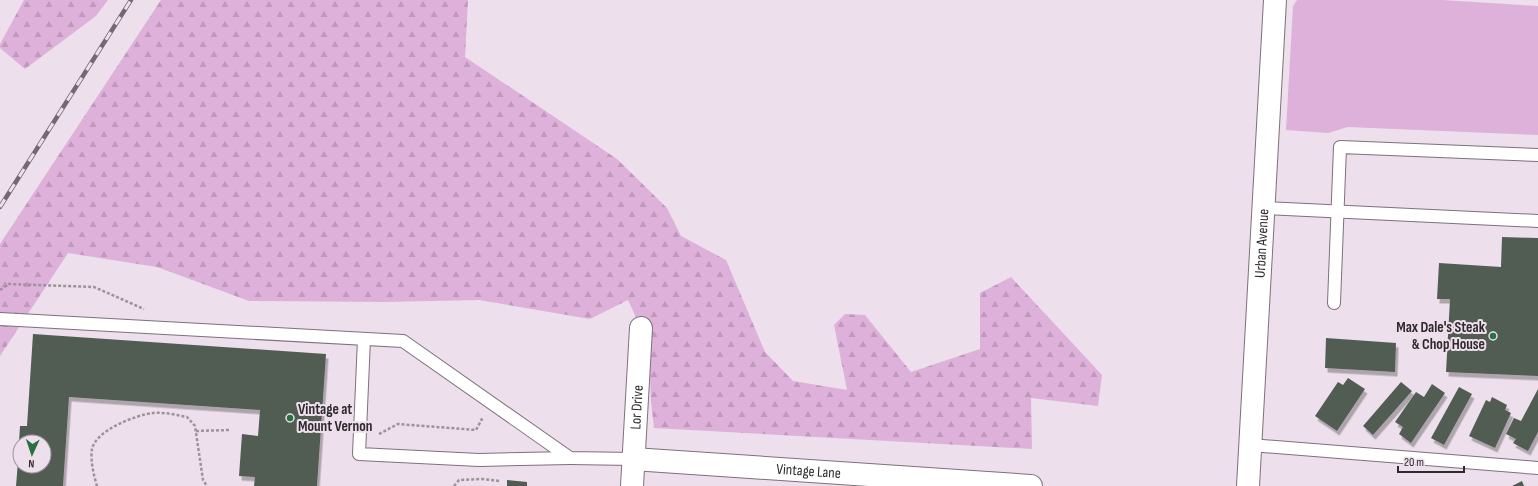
<svg xmlns="http://www.w3.org/2000/svg" width="1538" height="486" font-family="'Sofia Sans Condensed',sans-serif">
<style>
.green{fill:#deb1da}
.forest{fill:url(#forest-firs)}
.building{fill:#515d53;filter:url(#shadow)}
.lines{fill:none;stroke-linecap:round;stroke-linejoin:round}
.service-casing{stroke:#7d717b;stroke-width:14}
.minor-casing{stroke:#7d717b;stroke-width:24}
.path{stroke:#9e939c;stroke-width:2.5;stroke-dasharray:3 2;stroke-linecap:butt}
.service{stroke:#fff;stroke-width:12}
.minor{stroke:#fff;stroke-width:22}
.rail-casing{stroke:#736a71;stroke-width:4.5}
.rail{stroke:#eddfeb;stroke-width:3;stroke-dasharray:9;stroke-linecap:butt}
.poi-dot{fill:#29713f;stroke:#eddfeb;stroke-width:1.5}
.labels{text-anchor:middle;dominant-baseline:central;stroke-width:4;stroke-linejoin:round;paint-order:stroke}
.street-label{font-size:15px;fill:#2e292d;stroke:#eddfeb}
.poi-label{font-size:15px;font-weight:bold;fill:#2e292d;stroke:#eddfeb;text-anchor:end}
</style>
<defs>
<pattern id="forest-firs" width="22" height="20" patternUnits="userSpaceOnUse"><rect width="22" height="20" fill="#deb1da"/><path d="M5 1l3.5 6h-7zM16 11l3.5 6h-7z" fill="#bf98bb"/></pattern>
<filter id="shadow"><feDropShadow dx="2.5" dy="4.5" stdDeviation="0" flood-color="#0004"/></filter>
</defs>
<rect width="100%" height="100%" fill="#eddfeb"/>
<polygon class="green" points="1297,0 1442,0 1538,6 1538,135 1348,127 1328,133 1286,130 1293,6"/>
<g class="forest">
<polygon points="24,0 108,0 96,16 25,69 0,48 0,44"/>
<polygon points="161,0 468,0 465,57 617,159 667,208 681,236 726,260 765,352 793,381 847,390 834,325 845,314 865,315 911,372 980,349 980,293 1011,277 1102,375 1098,406 1031,398 1032,449 654,428 651,402 649,346 628,300 590,319 479,300 385,302 249,301 157,267 68,253 0,356 0,244"/>
</g>
<g class="building">
<polygon points="1502,237 1538,238 1538,376 1446,372 1450,299 1437,299 1439,263 1501,267"/>
<polygon points="33,334 326,354 317,486 254,486 255,477 239,476 242,434 258,436 260,410 69,397 63,486 16,486 19,449 20,449 20,466 44,466 44,442 19,442 20,426 27,426"/>
<polygon points="1326,338 1396,343 1395,372 1325,368"/>
<polygon points="1348,378 1365,389 1337,431 1315,416 1338,382 1343,385"/>
<polygon points="1401,382 1412,391 1373,435 1363,426"/>
<polygon points="1432,384 1445,393 1411,443 1399,434 1403,427 1395,422 1416,392 1424,397"/>
<polygon points="1459,387 1472,394 1444,445 1431,438"/>
<polygon points="1538,389 1538,432 1528,451 1513,443 1516,439 1506,434 1514,418 1521,421"/>
<polygon points="1492,397 1507,405 1505,410 1511,413 1495,448 1469,436 1486,400 1490,402"/>
<polygon points="507,480 527,482 527,486 507,486"/>
<polygon points="1522,481 1524,486 1512,486"/>
</g>
<g class="lines">
<defs>
<g id="service">
<polyline points="1263,208 1538,221"/>
<polyline points="1334,303 1340,147 1538,155"/>
<polyline points="0,319 403,341 570,458 633,459"/>
<polyline points="364,339 359,454 479,460 570,458"/>
<polyline points="1250,445 1538,468"/>
</g>
<g id="minor">
<path id="s1" d="M633,459L1031,486"/>
<path id="s2" d="M632,486L641,328"/>
<path id="s3" d="M1248,486L1275,0"/>
</g>
</defs>
<use href="#service" class="service-casing"/>
<use href="#minor" class="minor-casing"/>
<g class="path">
<polyline points="0,290 9,284 94,287 144,309"/>
<polyline points="196,431 230,430"/>
<polyline points="379,434 398,424 476,430 483,417"/>
<path d="M97,486C94,476 90,460 92,449C96,430 136,415 153,413C165,412 176,415 187,417L195,426L203,480L207,486"/>
<polyline points="454,486 459,480 482,479 500,481"/>
</g>
<use href="#service" class="service"/>
<use href="#minor" class="minor"/>
<defs>
<polyline id="rail" points="0,207 131,0"/>
</defs>
<use href="#rail" class="rail-casing"/>
<use href="#rail" class="rail"/>
</g>
<g class="poi-dot">
<circle cx="1493" cy="336" r="4"/>
<circle cx="290" cy="418" r="4"/>
</g>
<g class="labels">
<g class="street-label">
<text stroke="none"><textPath href="#s3" startOffset="243">Urban Avenue</textPath></text>
<text stroke="none"><textPath href="#s2" startOffset="79">Lor Drive</textPath></text>
<text stroke="none"><textPath href="#s1" startOffset="176">Vintage Lane</textPath></text>
</g>
<g class="poi-label">
<text x="1485" y="327">Max Dale's Steak<tspan x="1485" dy="17">&amp; Chop House</tspan></text>
<text x="298" y="409" text-anchor="start">Vintage at<tspan x="298" dy="17">Mount Vernon</tspan></text>
</g>
</g>
<g transform="translate(32 454) rotate(183)"><circle r="19" fill="#eddfeb" stroke="#a1969f"/>
<path d="M0-3L7 15L0 10L-7 15Z" fill="#29713f"/>
<text y="-6" font-size="11" font-weight="bold" text-anchor="middle" fill="#2e292d">N</text>
</g>
<path d="M1398 466v6h66v-6" fill="none" stroke="#2e292d" stroke-width="2"/>
<text x="1404" y="466" font-size="12" fill="#2e292d" stroke="#eddfeb" stroke-width="3" paint-order="stroke">20 m</text>
</svg>
